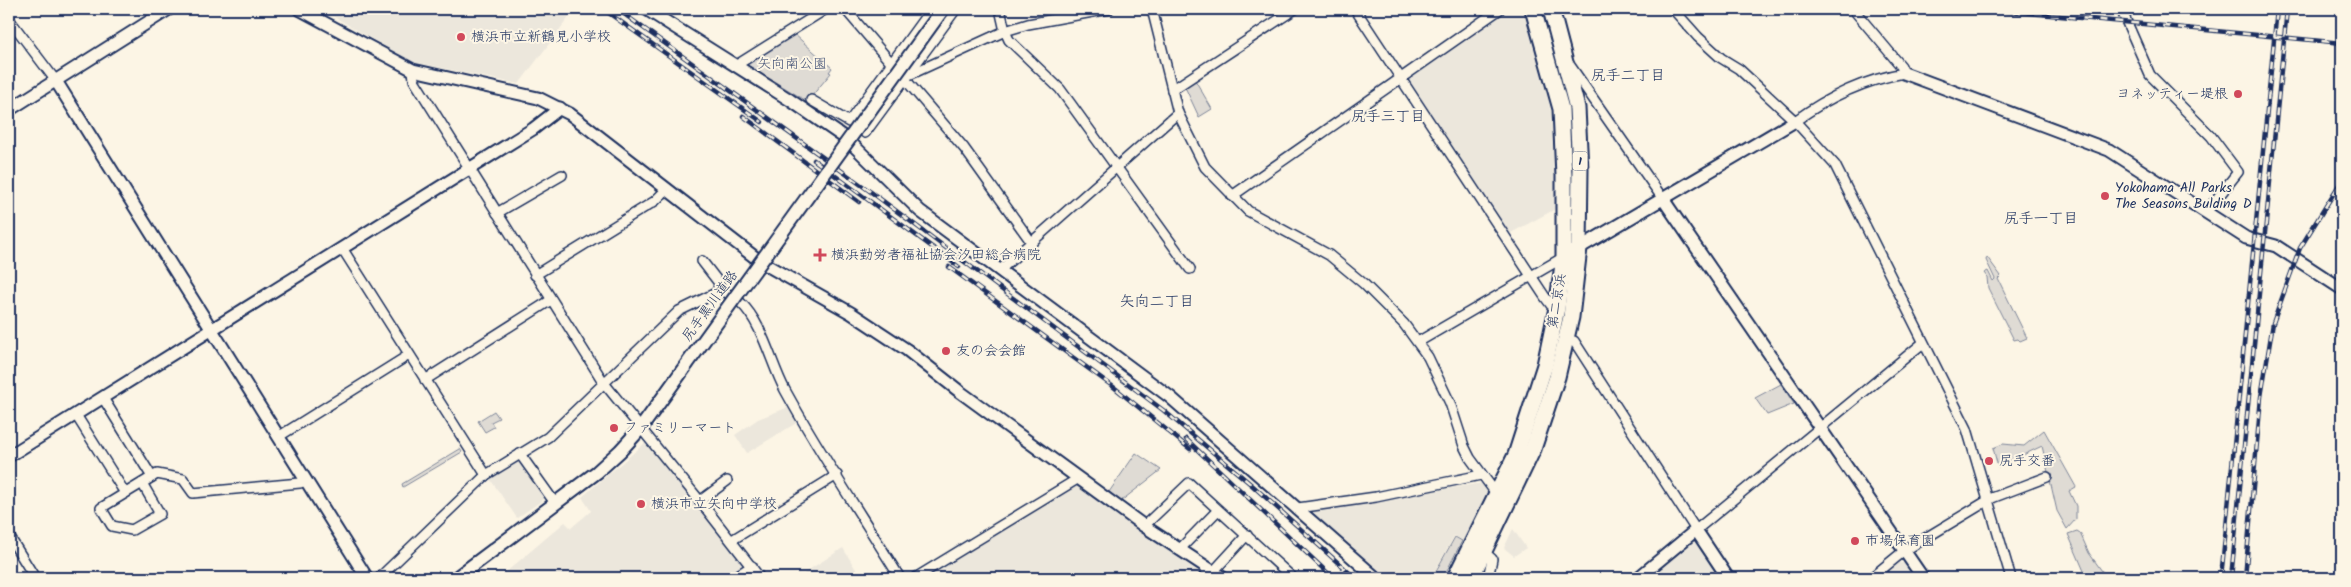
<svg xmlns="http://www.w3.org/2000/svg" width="2351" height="587" font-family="Kalam,'Klee One',sans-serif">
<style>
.built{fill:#ece7dc}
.green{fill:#dfdbd4;stroke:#7d8599}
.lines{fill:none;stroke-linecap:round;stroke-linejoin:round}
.minor-casing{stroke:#1b2f5e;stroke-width:12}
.tertiary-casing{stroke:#1b2f5e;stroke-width:15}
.secondary-casing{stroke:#1b2f5e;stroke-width:16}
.trunk-casing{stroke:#1b2f5e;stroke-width:19}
.minor{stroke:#fcf5e5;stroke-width:9}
.tertiary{stroke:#fcf5e5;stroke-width:11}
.secondary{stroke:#fcf5e5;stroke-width:12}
.trunk{stroke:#fcf5e5;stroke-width:15}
.rail-casing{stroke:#1b2f5e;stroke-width:4.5}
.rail{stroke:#fcf5e5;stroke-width:2.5;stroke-dasharray:8;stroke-linecap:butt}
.secondary-bridge-casing{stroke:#1b2f5e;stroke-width:16;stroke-linecap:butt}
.secondary-bridge{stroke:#fcf5e5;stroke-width:12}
.poi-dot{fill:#d1495b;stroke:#fcf5e5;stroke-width:2}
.labels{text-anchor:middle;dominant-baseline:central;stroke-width:4;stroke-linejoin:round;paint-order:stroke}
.shield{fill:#fcf5e5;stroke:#5e6a86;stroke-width:1}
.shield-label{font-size:12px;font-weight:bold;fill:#1b2f5e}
.poi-label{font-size:14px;fill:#1b2f5e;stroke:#fcf5e5;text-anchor:start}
.park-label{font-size:14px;fill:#425176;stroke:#fcf5e5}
.street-label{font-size:14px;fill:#1b2f5e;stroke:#fcf5e5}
.neighbourhood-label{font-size:15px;fill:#1b2f5e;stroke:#fcf5e5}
</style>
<rect width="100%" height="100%" fill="#fcf5e5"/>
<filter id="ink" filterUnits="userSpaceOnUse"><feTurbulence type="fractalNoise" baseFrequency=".02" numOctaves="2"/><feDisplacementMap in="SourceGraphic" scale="10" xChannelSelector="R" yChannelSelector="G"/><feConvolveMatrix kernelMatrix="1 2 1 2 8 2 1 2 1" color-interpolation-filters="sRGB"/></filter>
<g filter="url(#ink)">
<g class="built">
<polygon points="325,9 575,9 519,84 412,62 324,11"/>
<polygon points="1505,9 1524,9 1530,17 1541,58 1551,111 1556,146 1559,207 1509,234 1407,77"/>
<polygon points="789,407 798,422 747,453 735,435 758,419"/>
<polygon points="645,443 742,561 741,567 718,578 499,578 565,522 571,528 591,511 582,497"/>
<polygon points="521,459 547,497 517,518 490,479"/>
<polygon points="1482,483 1489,493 1464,541 1454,536 1431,578 1384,578 1313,514 1314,509"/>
<polygon points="1077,485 1207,578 926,578"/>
<polygon points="1513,529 1526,548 1514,556 1504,548"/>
<polygon points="1697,542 1721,578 1647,578 1687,546"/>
<polygon points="843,548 861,578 808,578 804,573"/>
<polygon points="1899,563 1905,563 1916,578 1880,578"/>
</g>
<g class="green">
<polygon points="793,33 832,68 829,72 831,73 811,97 805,100 747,65 747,62"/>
<polygon points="1195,80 1212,109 1199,117 1185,87"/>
<polygon points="1987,257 2001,276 1998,279 2027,338 2020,341 2018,339 2014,340 1988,288 1987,277 1984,273 1988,271 1993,281 1995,279 1986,260"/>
<polygon points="1781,384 1794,404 1767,415 1755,398"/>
<polygon points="494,411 499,418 491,422 494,427 485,432 478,421"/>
<polygon points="2044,430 2076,487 2069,491 2076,506 2076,519 2067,529 2057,511 2042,446 1998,467 1993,448 2003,444 2024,446"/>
<polygon points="460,449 462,452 403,487 402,484"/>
<polygon points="1136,453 1161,470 1121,501 1109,492"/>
<polygon points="2077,531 2080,533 2089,553 2107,578 2087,578 2068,534"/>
<polygon points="1455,537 1462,541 1443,578 1432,578"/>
</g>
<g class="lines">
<defs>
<g id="minor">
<polyline points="845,9 964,148 1032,243"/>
<polyline points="1000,9 1005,31 1009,40 1060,89 1190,269"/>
<polyline points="1152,9 1178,113 1205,167 1248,211 1329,255 1364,284 1404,324 1428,357 1450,403 1464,446 1470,458 1498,496"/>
<polyline points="1355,9 1545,297 1551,305 1557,308"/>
<polyline points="1673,9 1698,37 1721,58 1739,69 1795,121 1835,165 1967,429 2011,578"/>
<polyline points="2121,9 2150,75 2211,136 2238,172 2207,211"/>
<polyline points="9,19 56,81"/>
<polyline points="1569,64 1663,199"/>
<polyline points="735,66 826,9"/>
<polyline points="413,70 414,80 604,383 700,501 760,578"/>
<polyline points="909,75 1005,31 1028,24 1109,9"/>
<polyline points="1172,90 1295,9"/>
<polyline points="811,100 849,122 931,9"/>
<path d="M1795,121C1828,97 1864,80 1904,73L1901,66L1853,9"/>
<polyline points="865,133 956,9"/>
<polyline points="1232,196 1500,9"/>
<polyline points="497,213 562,175"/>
<polyline points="342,248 486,475"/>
<polyline points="702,261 719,283 718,291"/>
<polyline points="1000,270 1178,113"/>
<polyline points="535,275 655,201 666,190"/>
<polyline points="1567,339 1574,341 1696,530 1923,343"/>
<polyline points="1418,342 1564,257"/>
<polyline points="425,380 551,300"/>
<polyline points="103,398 152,477"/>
<polyline points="76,415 125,493"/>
<polyline points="278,437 409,355"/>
<polyline points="520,454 555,503"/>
<polyline points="142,483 160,514 132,530 112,526 101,508 157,474 183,479 193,493 300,483 305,481"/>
<polyline points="700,501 727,481"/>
<polyline points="1298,508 1376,497 1481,475"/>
<polyline points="1144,526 1189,483 1293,578"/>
<polyline points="9,536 35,578"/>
<polyline points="732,540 837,475"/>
<polyline points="1179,550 1218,510"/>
<polyline points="1484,552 1492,559 1488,578"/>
<polyline points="1213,572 1247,535"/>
<path d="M379,578L486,475L548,437L679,311L722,290C728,294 736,298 741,303C763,324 771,364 785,390C820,454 862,516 900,578"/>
<polyline points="733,578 752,566"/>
<polyline points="915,578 1079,478"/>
<polyline points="1203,578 1208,570"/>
<polyline points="1871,578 1904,551 1992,498 2047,477"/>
</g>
<g id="tertiary">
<polyline points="299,9 413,70 538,98 570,114 761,262 851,313 907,350 959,391 1144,526 1223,578"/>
<polyline points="646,9 790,100 848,140 920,211 1170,397 1376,578"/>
<polyline points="1904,73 2109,150 2246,238 2276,246 2342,289"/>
<polyline points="56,81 367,578"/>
<polyline points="9,110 169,9"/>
<polyline points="1663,199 1923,578"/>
<polyline points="1574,251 1795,121"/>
<polyline points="9,456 533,129 560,108"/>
<polyline points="1638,578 1696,530 1728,578"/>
</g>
<polyline id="secondary" points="456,578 597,472 620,451 641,428 687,364"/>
<g id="trunk">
<polyline points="1455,578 1516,455 1545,365 1557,308 1564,257 1564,176 1561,109 1533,9"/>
<polyline points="1471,578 1533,449 1557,377 1571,317 1579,248 1580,169 1577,108 1551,9"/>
</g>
</defs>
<use href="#minor" class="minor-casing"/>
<use href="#tertiary" class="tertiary-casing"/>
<use href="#secondary" class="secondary-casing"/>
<use href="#trunk" class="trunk-casing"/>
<use href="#minor" class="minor"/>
<use href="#tertiary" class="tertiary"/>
<use href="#secondary" class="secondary"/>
<use href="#trunk" class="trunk"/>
<defs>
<g id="rail">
<polyline points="603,9 762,122"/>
<polyline points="617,9 871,192 1163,410 1253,486 1355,578"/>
<polyline points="1987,9 2342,43"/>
<polyline points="743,116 859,202"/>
<polyline points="814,160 959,267"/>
<polyline points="949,267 1115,388 1190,449"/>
<polyline points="1186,439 1333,578"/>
<polyline points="2221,578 2277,9"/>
<polyline points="2231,578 2287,9"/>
<polyline points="2245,578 2261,397 2273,323 2300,248 2342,180"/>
</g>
</defs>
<use href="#rail" class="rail-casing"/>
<use href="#rail" class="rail"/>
<defs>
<polyline id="secondary-bridge" points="687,364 943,9"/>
</defs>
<use href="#secondary-bridge" class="secondary-bridge-casing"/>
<use href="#secondary-bridge" class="secondary-bridge"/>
</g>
</g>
<g class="poi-dot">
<circle cx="461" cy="37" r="5"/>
<circle cx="2238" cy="94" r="5"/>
<circle cx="2105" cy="196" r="5"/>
<path d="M817.5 247.5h5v5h5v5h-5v5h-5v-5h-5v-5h5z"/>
<circle cx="946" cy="351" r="5"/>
<circle cx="614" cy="428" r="5"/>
<circle cx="1989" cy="461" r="5"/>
<circle cx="641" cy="504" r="5"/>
<circle cx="1855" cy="541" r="5"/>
</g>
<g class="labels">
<rect class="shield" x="1572.5" y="151.5" width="15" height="19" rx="4"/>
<g class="shield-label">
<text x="1580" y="161">1</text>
</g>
<g class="poi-label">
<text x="471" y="37">横浜市立新鶴見小学校</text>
<text x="2228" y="94" text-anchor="end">ヨネッティー堤根</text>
<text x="2115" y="188">Yokohama All Parks<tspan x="2115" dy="16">The Seasons Bulding D</tspan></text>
<text x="831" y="255">横浜勤労者福祉協会汐田総合病院</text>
<text x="956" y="351">友の会会館</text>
<text x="624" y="428">ファミリーマート</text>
<text x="1999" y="461">尻手交番</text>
<text x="651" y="504">横浜市立矢向中学校</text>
<text x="1865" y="541">市場保育園</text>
</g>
<g class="park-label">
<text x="792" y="64">矢向南公園</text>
</g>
<g class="street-label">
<text transform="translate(1557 301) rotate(-81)">第二京浜</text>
<text transform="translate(710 306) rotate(-54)">尻手黒川道路</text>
</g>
<g class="neighbourhood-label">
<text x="1628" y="76">尻手二丁目</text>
<text x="1388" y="117">尻手三丁目</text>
<text x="2041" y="219">尻手一丁目</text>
<text x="1157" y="302">矢向二丁目</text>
</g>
</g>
<rect width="2351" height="587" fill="none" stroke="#fcf5e5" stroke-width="30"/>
<rect x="15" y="15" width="2321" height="557" fill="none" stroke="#1b2f5e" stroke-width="2" filter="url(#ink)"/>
</svg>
